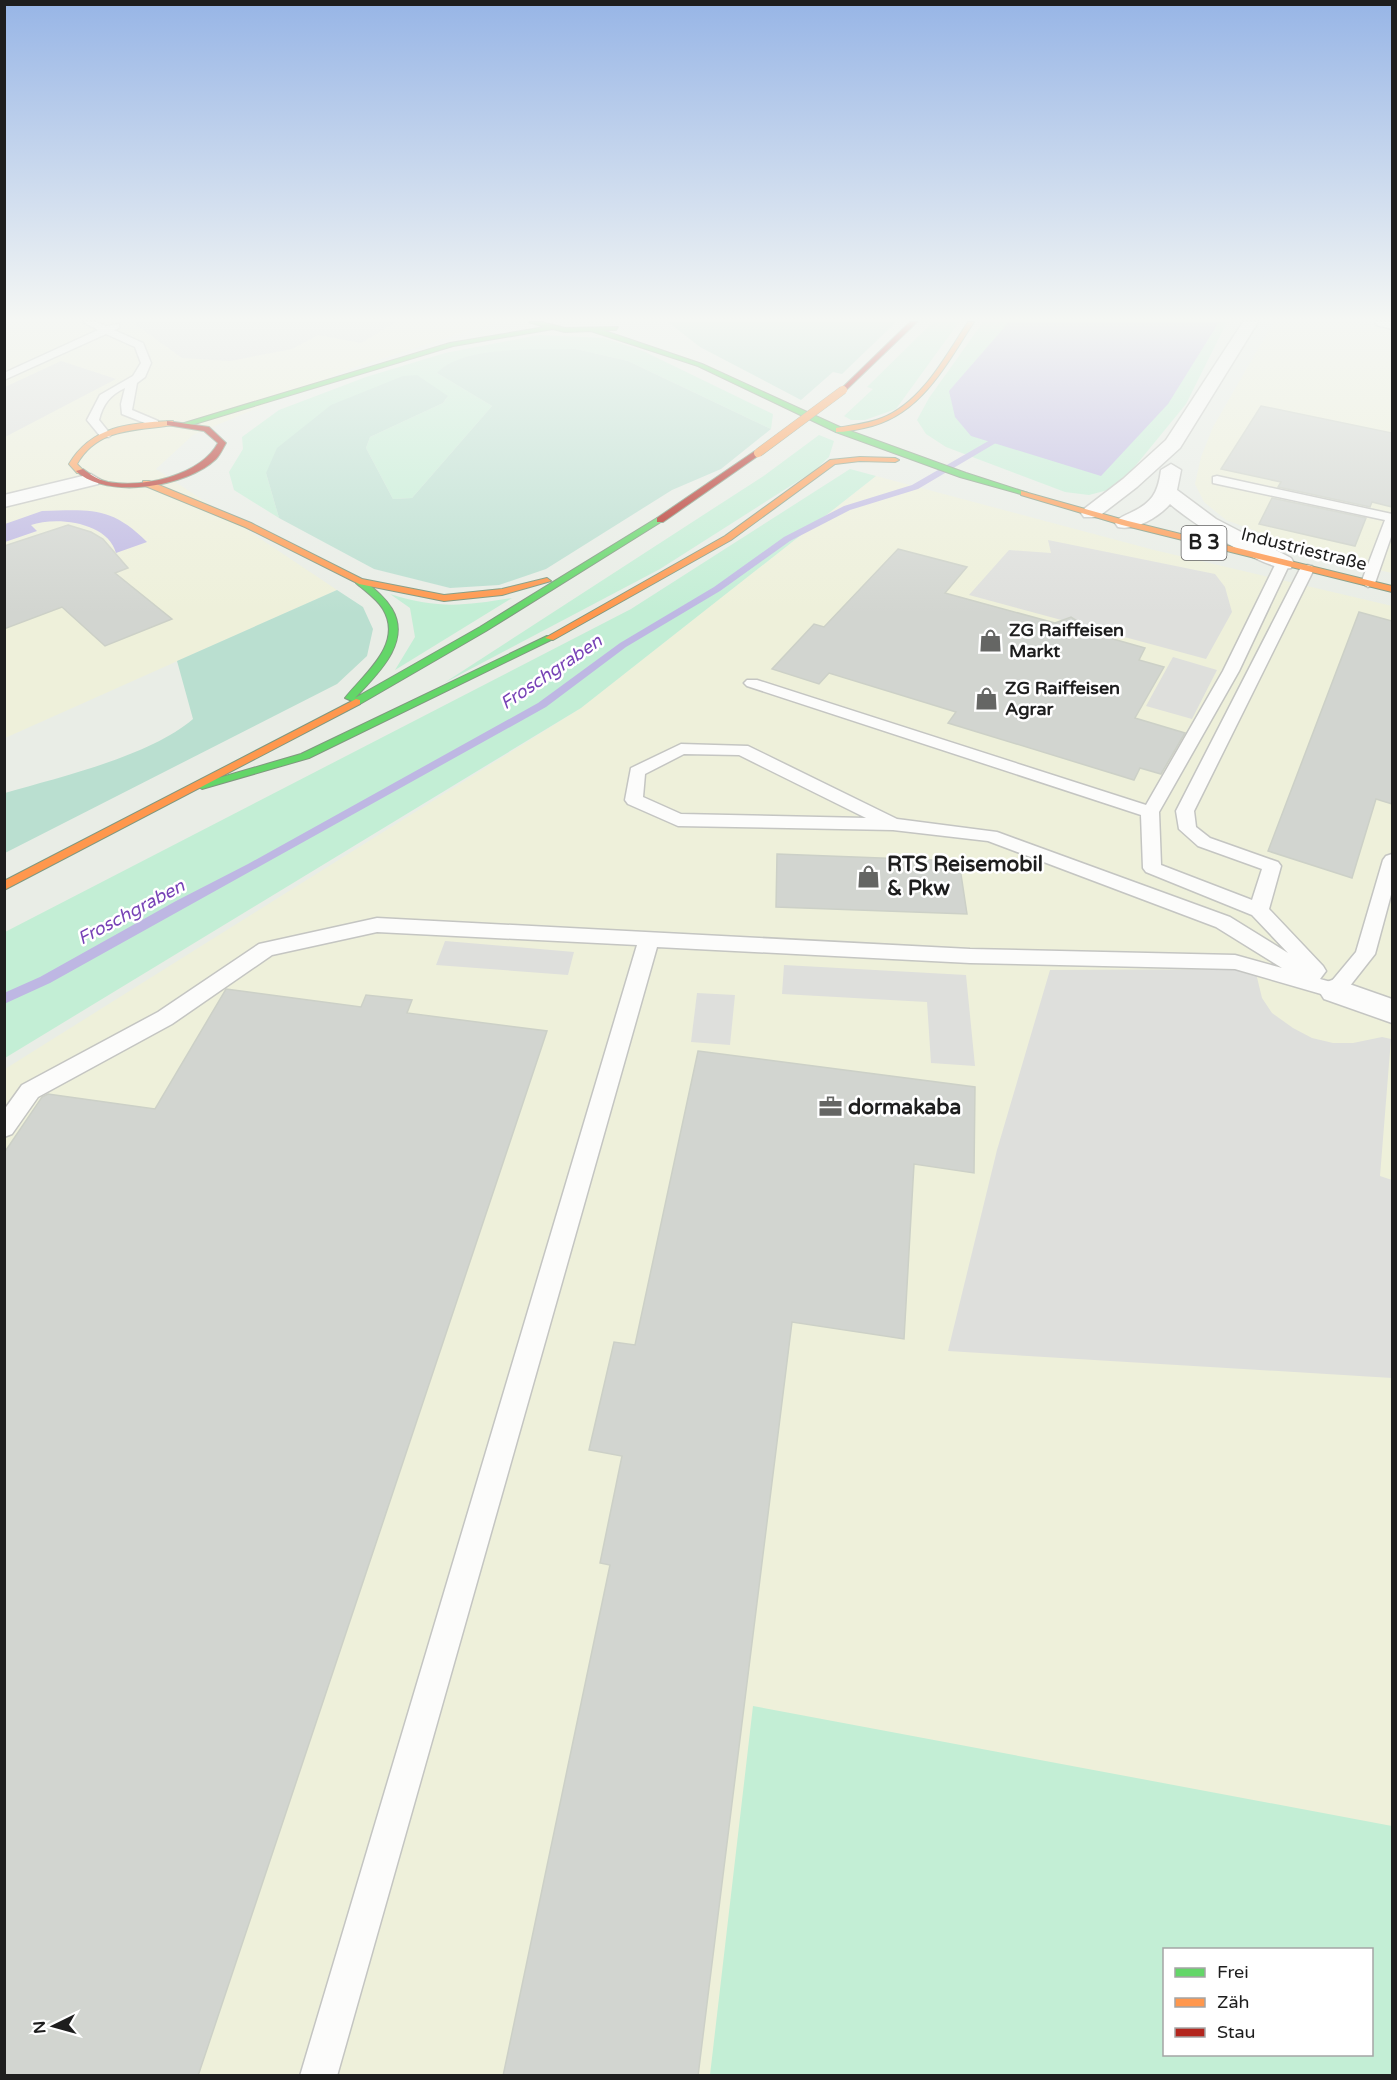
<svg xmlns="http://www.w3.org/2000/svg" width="1397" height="2080" font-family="'Varela Round',sans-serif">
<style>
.commercial{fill:#eef0da;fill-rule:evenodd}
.grass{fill:#c3eed5;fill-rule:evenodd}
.forest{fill:#badfd0}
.parking{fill:#dedfdc}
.water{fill:#beb7e3}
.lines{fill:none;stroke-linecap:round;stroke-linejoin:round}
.stream{fill:#beb7e3;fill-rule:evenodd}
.building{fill:#d2d5d0;stroke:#ccd0c7;stroke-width:1.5}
.lane-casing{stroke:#c4c5c2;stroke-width:3}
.street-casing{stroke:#c4c5c2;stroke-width:3}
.fast-casing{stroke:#7f987f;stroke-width:2}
.slow-casing{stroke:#7f987f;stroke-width:2}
.jam-casing{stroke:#7f987f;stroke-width:2}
.lane{fill:#fcfcfb;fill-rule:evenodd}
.street{fill:#fcfcfb;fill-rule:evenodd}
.fast{fill:#63d668;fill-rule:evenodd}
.slow{fill:#ff974d;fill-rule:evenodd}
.jam{fill:#b3261e;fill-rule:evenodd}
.slow-bridge-casing{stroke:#7f987f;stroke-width:9;stroke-linecap:butt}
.slow-bridge{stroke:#ff974d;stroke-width:8}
.labels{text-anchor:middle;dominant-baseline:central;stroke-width:5;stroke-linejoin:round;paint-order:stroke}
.far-street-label{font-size:18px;fill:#1e1e1e;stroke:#fff}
.far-poi-label{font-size:18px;font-weight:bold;fill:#1e1e1e;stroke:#fff;text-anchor:start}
.far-water-label{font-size:18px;font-style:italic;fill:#7742b6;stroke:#fff}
.shield{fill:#fff;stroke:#626262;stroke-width:1.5}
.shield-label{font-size:20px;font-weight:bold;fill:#1e1e1e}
.poi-label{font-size:21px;font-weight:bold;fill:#1e1e1e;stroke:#fff;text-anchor:start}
</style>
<rect width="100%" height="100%" fill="#e9ede6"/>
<g class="commercial">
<polygon points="5,322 496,322 350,369 193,435 156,469 337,590 5,738"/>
<polygon points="1349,322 1392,330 1392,573 1334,560 1226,520 1204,502 1195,484 1201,457 1213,427 1273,323"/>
<path d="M876,476L1154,550L1392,606V2075L5,2076V1069L581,708ZM1164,1950H1372V2054H1164Z"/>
</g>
<g class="grass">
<polygon points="933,322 959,322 896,409 865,420 851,420 844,416 873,389 867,387"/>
<polygon points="983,322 1227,322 1186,404 1123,481 1108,490 1089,495 1065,492 946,447 926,434 917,420 929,398"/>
<polygon points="539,335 604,338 643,351 773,414 771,429 628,361 576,349 437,373 492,406 412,498 393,499 366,448 370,437 443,403 448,396 266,473 279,518 234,490 229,472 243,449 242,437 279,410 366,377 445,353"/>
<polygon points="819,435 834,441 829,457 814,471 660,569 444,683 765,475"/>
<polygon points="850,469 876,476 581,708 5,1058 5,932 631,609"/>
<path d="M390,594C438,609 463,606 512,598L395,670L415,637L410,608Z"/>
<path d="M753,1706L1392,1826V2075H710ZM1164,1950H1372V2054H1164Z"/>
</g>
<g class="forest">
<polygon points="668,322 896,322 842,374 833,372 801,400 700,347"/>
<path d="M576,349L628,361L771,429L721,469L672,490L546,569L499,585L450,588L374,569L279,518L266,473L277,448L331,405L403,376L417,375L448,396L443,403L370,437L366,448L393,499L412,498L492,406L437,373C463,345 539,350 576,349Z"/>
<path d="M337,590L363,607L373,629L367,656L337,684L5,853V793C60,777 150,756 193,719L177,661Z"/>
</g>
<g class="parking">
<polygon points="138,322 396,322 361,343 318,335 292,349 230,361 182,358 135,324"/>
<polygon points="61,361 116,379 5,437 5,387"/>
<polygon points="1048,540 1215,574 1225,587 1232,612 1206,659 969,595 1009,550 1051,553"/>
<polygon points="1173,657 1217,670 1192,719 1146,706"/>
<polygon points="445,941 574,952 568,975 436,965"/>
<polygon points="784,965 966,975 975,1066 931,1063 927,1002 782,994"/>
<polygon points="1255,969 1262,998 1272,1013 1293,1028 1312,1038 1333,1043 1353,1043 1382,1037 1391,1039 1380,1176 1392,1180 1392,1378 948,1351 997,1150 1050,970"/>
<polygon points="697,993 735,995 730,1045 691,1042"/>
</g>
<g class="water">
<polygon points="1009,322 1219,322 1168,404 1101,476 971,436 955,417 949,391"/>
<path d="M42,511C90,510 111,506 147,542L116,553C108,522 56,516 31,525L37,531L5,542V524Z"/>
</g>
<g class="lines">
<polygon class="stream" points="1004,432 1011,434 918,489 850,510 790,541 720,591 626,647 546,707 50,983 4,1004 4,993 40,977 176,901 248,864 538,703 620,643 714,587 784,537 844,506 912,485"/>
</g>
<g class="building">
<polygon points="1261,406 1392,433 1392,507 1372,502 1370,507 1278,487 1281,482 1221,469"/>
<polygon points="1272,498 1366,518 1355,546 1259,524"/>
<polygon points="68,525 91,532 103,539 128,568 115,573 172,619 105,646 62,607 4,629 4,546"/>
<polygon points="898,549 967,567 945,593 1055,623 1071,617 1099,635 1145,648 1139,660 1164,667 1135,718 1185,733 1161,774 1140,768 1134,780 948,723 956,712 829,673 819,684 772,669 814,624 824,627"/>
<polygon points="1359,612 1392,621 1392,804 1376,799 1352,878 1268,851"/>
<polygon points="777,854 959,861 967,914 776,907"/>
<polygon points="226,989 361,1007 366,995 412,1000 407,1013 547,1031 198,2076 4,2076 4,1153 42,1097 48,1094 155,1109"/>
<polygon points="698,1051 975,1087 974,1173 914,1164 904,1339 792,1322 698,2076 503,2076 610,1565 600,1563 622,1456 589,1450 614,1342 635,1345"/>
</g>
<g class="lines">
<defs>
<g id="lane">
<path d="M83,322H97L106,326L119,324V328L114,330L143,343L151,363L145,377L137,383L132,410L158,421V425H150L122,414L121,404L125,388C110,395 103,404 99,420L111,435L109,437H101L87,420L100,395L133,376L141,363L135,347L106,334L4,380V373L98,330Z"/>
<polygon points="1217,476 1392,514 1392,534 1375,583 1368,587 1361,583 1385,520 1213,483 1213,477"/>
<path d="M1283,559L1290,563L1239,671L1159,812L1161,865L1252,900L1262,869L1198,846L1179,829L1176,811L1300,569L1307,565L1312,566L1314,569L1194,811L1196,827L1210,838L1278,862L1281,866L1269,909L1323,966L1326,971L1320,979L1331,982L1356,952L1383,860L1386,856L1392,854V891L1375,954L1342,996L1335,998L1235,969L970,963L657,947L337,2076H300L637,945L377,932L272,955L172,1024L38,1097L12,1134L4,1137V1110L22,1085L158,1012L259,944L377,918L970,949L1235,955L1282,968L1216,927L988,841L893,830L678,826L628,804L625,800L631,768L681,744L748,746L897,819L997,832L1230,917L1288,953L1252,915L1146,872L1143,868L1141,815L747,686L744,683L747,680H757L1146,805L1223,671L1276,563ZM684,754L739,755L866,818L681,814L643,797L645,774Z"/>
</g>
<g id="street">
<polygon points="1243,322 1258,322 1180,448 1137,487 1098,517 1084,517 1081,513 1084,509 1123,479 1166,440"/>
<polygon points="1375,322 1392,322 1392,329 1377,325"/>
<path d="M1171,464L1181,470L1177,490L1216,519L1291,558L1294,563L1291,568C1268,573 1189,521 1170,504C1159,517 1135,531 1118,527L1115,523C1119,517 1124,516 1130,513C1152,503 1158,493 1161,470Z"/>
<polygon points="91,474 101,480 98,484 4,507 4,495"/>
<polygon points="1335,979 1392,999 1392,1023 1324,999 1319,991 1324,983"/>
</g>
<g id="fast">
<polygon points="529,322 542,322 565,328 618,327 616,330 602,330 702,364 842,428 966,473 1028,493 1024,495 960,477 836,432 698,366 591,331 565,332 553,329 453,346 188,426 181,424 450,343 545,327"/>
<path d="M657,518L664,520L486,631L360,704H352V701L345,698C364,674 404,644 383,609C377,599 365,591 356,583V579H362C373,588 385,597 392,609C412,643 376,675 355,698L480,627Z"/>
<polygon points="547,636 555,638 309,758 202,789 197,786 198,784 301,754"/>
</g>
<g id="slow">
<path d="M968,322H974C945,366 920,417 864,428C855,430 845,432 836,432V428C852,425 867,424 882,418C922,402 945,357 968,322Z"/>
<path d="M170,421H173V425C136,431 98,427 77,464L84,471L83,473H77L69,464C92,426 129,423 170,421Z"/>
<polygon points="860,457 895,458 899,460 895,462 860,461 835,464 731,540 553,640 545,638 725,536 830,460"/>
<polygon points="143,481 149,481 251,523 362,579 444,595 502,589 547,578 551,581 502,595 444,601 359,584 245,527 143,485"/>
<polygon points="1021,491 1128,521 1392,586 1392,592 1122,525 1021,495"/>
<polygon points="356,699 360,700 360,704 4,890 4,881"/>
</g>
<g id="jam">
<polygon points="910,322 917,322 845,391 841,391 841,389"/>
<path d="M167,421L209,427L226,443C223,448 220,455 216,459C187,487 107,500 76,471L83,469C91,475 98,480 108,482C143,488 200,476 218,443L204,431L167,425Z"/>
<polygon points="755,451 762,453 663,522 657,522 657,518"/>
</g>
</defs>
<use href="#lane" class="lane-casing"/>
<use href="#street" class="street-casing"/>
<use href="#fast" class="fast-casing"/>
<use href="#slow" class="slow-casing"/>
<use href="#jam" class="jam-casing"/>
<use href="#lane" class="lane"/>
<use href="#street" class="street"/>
<use href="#fast" class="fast"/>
<use href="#slow" class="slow"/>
<use href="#jam" class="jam"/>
<defs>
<polyline id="slow-bridge" points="758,453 843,390"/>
</defs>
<use href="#slow-bridge" class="slow-bridge-casing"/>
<use href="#slow-bridge" class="slow-bridge"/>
</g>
<linearGradient id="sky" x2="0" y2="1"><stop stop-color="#97b5e6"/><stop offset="0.52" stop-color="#f5f7f4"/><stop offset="1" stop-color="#f5f7f4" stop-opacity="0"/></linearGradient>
<rect width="1397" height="614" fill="url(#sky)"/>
<defs>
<symbol id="shop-bare" viewBox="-9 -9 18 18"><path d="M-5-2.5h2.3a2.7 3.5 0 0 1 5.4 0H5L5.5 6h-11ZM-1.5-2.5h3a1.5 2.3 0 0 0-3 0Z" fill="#656664" stroke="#fff" stroke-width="2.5" paint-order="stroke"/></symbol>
<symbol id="office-bare" viewBox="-9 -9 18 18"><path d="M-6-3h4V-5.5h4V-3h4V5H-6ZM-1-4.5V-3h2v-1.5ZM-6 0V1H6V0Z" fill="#656664" stroke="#fff" stroke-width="2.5" paint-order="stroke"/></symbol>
</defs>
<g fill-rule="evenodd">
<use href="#shop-bare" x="974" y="624" width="33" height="33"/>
<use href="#shop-bare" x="970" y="682" width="33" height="33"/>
<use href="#shop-bare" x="852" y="860" width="33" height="33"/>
<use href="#office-bare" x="814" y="1090" width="33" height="33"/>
</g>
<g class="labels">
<g class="far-street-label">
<text transform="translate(1304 549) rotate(14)">Industriestraße</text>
</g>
<g class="far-poi-label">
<text x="1009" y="630">ZG Raiffeisen<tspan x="1009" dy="21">Markt</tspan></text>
<text x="1005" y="688">ZG Raiffeisen<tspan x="1005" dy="21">Agrar</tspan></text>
</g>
<g class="far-water-label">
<text transform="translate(551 672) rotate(-34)">Froschgraben</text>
<text transform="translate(131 912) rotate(-28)">Froschgraben</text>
</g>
<rect class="shield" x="1181.5" y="526" width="45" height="34" rx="4.5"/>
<g class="shield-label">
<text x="1204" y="543">B 3</text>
</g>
<g class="poi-label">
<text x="887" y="864">RTS Reisemobil<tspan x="887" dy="24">&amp; Pkw</tspan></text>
<text x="848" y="1107">dormakaba</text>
</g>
</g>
<rect width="1397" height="2080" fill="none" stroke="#1e1e1e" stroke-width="12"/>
<rect x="1163" y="1948" width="210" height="108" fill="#ffffff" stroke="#a5a5a5" stroke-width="1.5"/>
<rect x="1175" y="1968" width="30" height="9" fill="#63d668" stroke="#a5a5a5" stroke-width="1.5"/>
<text x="1217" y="1978" font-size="18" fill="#1e1e1e">Frei</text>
<rect x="1175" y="1998" width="30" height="9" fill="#ff974d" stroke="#a5a5a5" stroke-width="1.5"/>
<text x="1217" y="2008" font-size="18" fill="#1e1e1e">Zäh</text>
<rect x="1175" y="2028" width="30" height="9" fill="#b3261e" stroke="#a5a5a5" stroke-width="1.5"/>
<text x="1217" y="2038" font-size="18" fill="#1e1e1e">Stau</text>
<g transform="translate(54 2026) rotate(265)" stroke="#ffffff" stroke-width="4.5" paint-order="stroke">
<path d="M0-4.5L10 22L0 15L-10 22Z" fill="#1e1e1e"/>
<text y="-9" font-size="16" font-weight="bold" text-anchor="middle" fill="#1e1e1e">N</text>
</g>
</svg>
